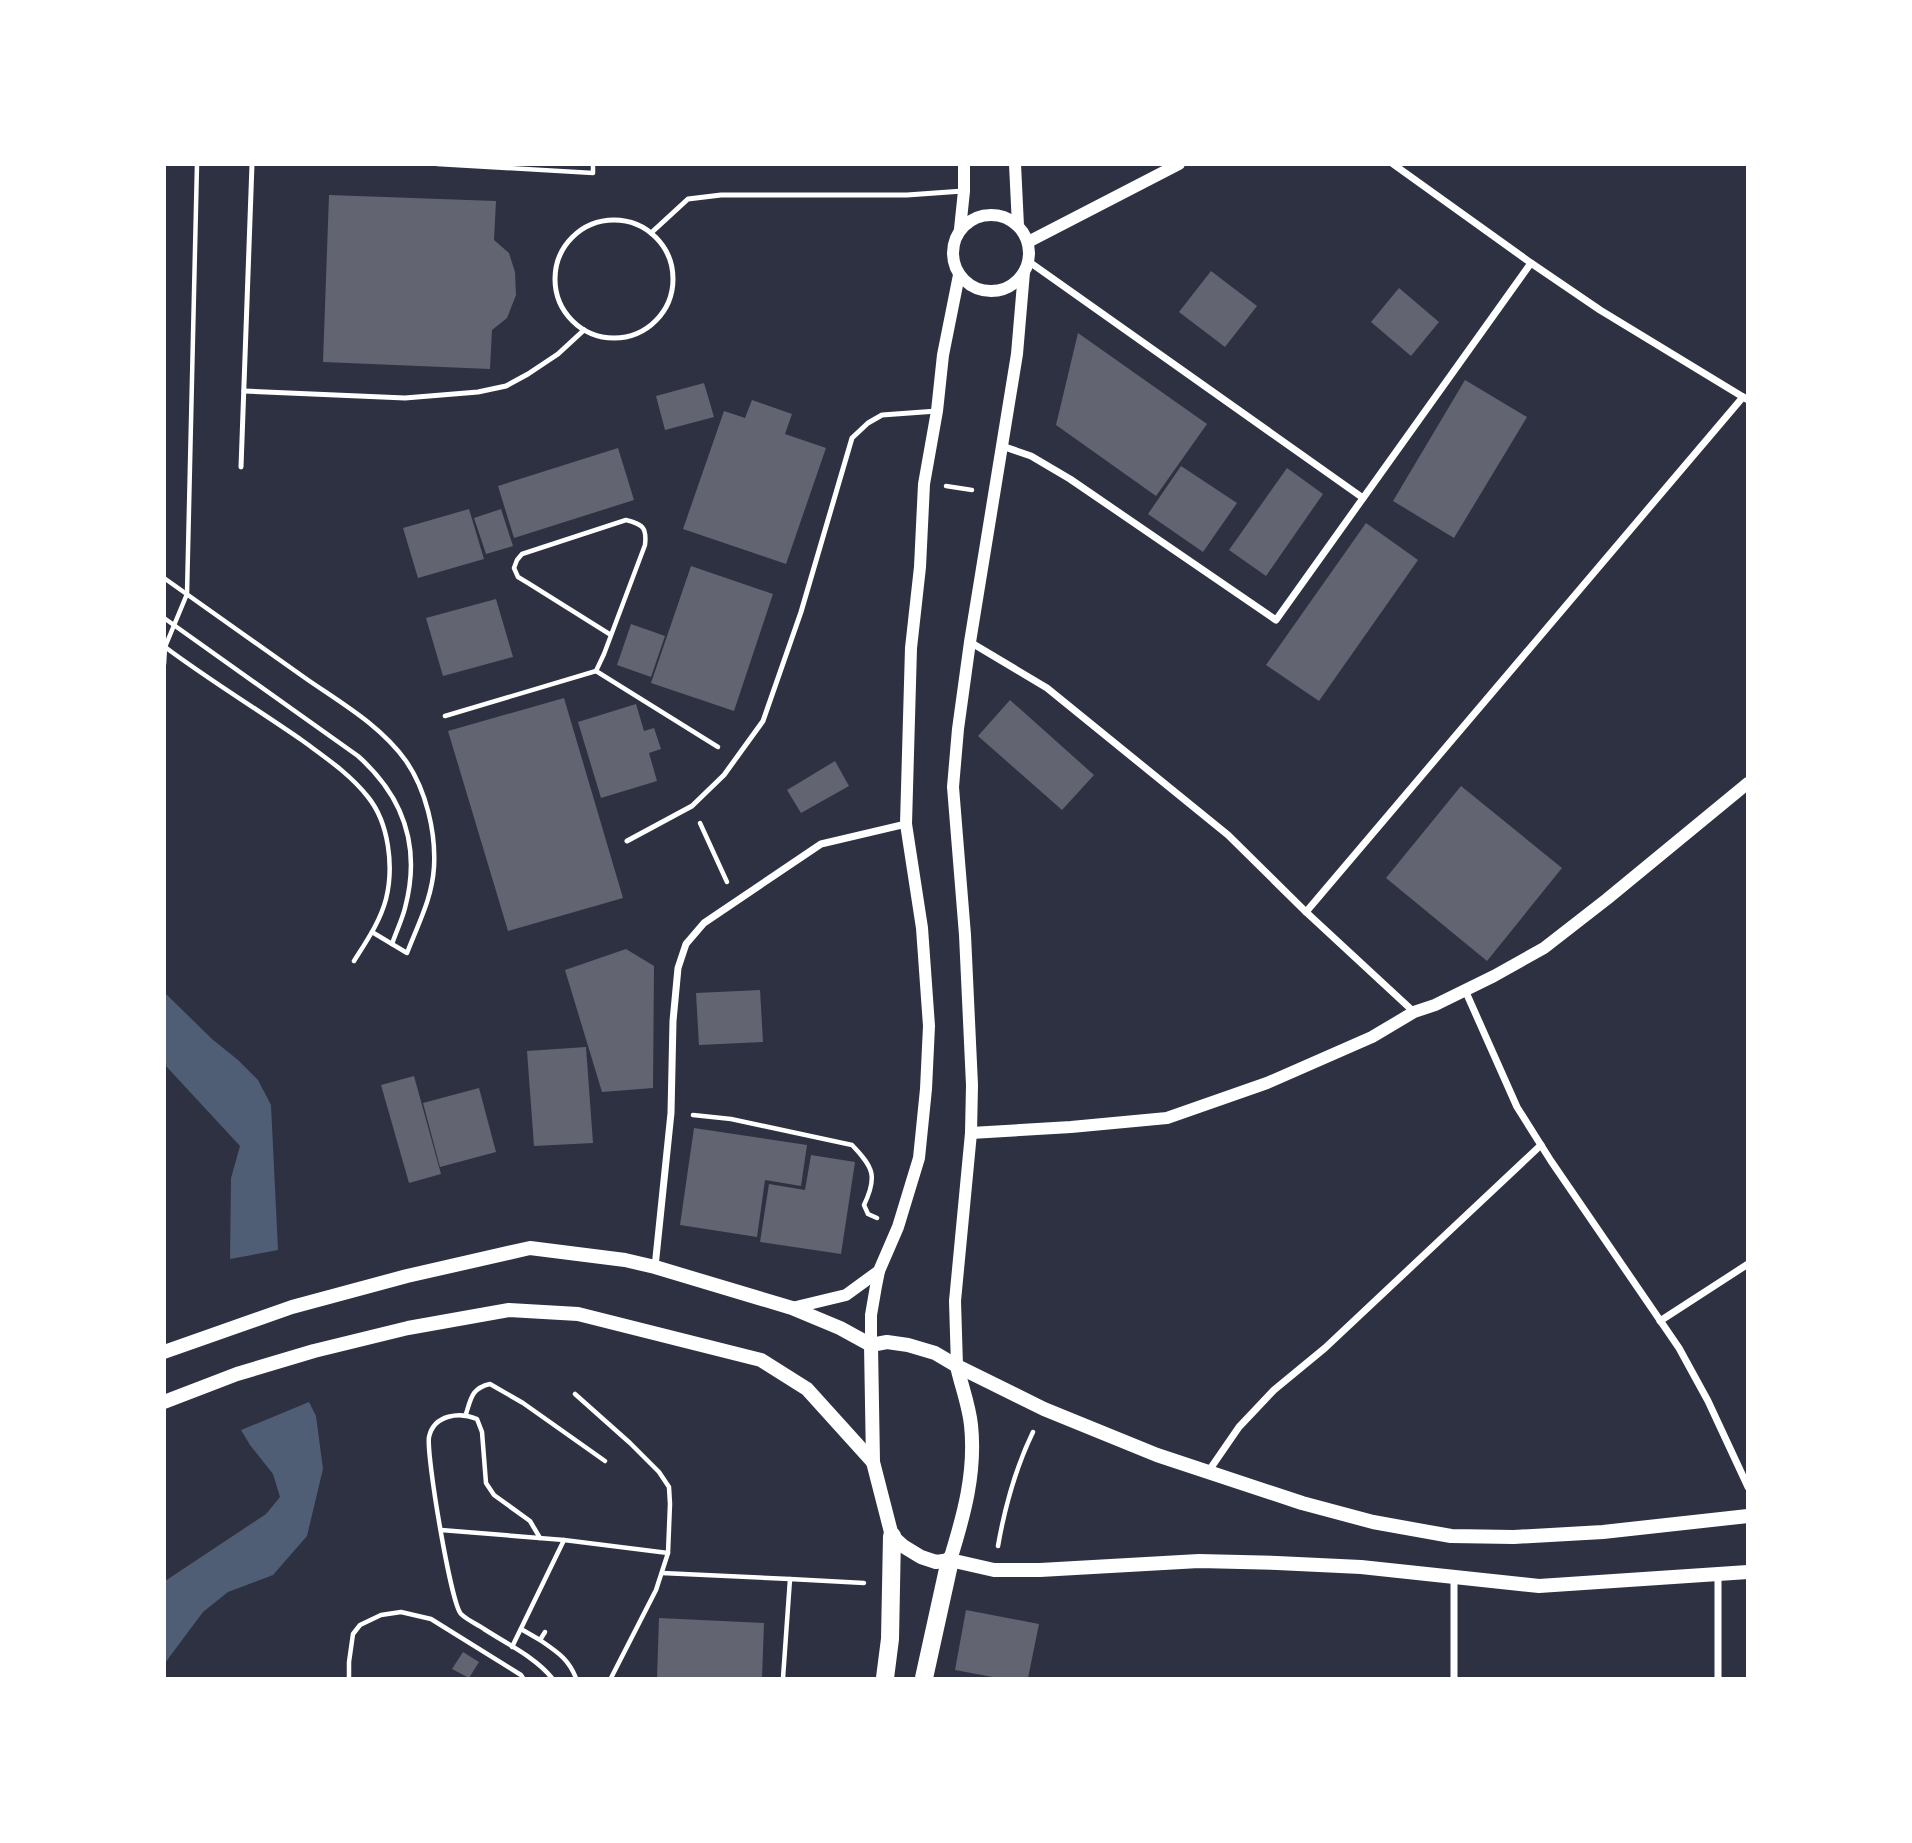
<svg xmlns="http://www.w3.org/2000/svg" width="1912" height="1843" font-family="Ubuntu,sans-serif">
<style>
.water{fill:#4f5d75}
.building{fill:#626471}
.lines{fill:none;stroke-linecap:round;stroke-linejoin:round}
.path{stroke:#fff;stroke-width:4.5}
.service{stroke:#fff;stroke-width:5}
.minor{stroke:#fff;stroke-width:7}
.tertiary{stroke:#fff;stroke-width:12}
.secondary{stroke:#fff;stroke-width:14}
.primary{stroke:#fff;stroke-width:18}
</style>
<rect width="100%" height="100%" fill="#2d3142"/>
<g class="water">
<polygon points="165,993 212,1039 238,1060 258,1080 271,1105 278,1250 230,1259 231,1178 240,1146 165,1065"/>
<polygon points="309,1402 316,1416 323,1469 307,1536 273,1575 228,1592 203,1612 165,1663 165,1581 266,1514 280,1497 273,1474 250,1445 241,1430"/>
</g>
<g class="building">
<polygon points="329,195 496,201 494,240 509,253 515,272 516,295 507,318 492,330 490,369 323,362"/>
<polygon points="1211,271 1257,306 1225,347 1179,312"/>
<polygon points="1399,288 1439,322 1411,356 1371,322"/>
<polygon points="1078,333 1207,424 1156,496 1056,425"/>
<polygon points="1465,380 1527,417 1454,538 1393,501"/>
<polygon points="704,383 714,417 665,430 656,396"/>
<polygon points="752,400 792,414 785,434 826,448 786,564 683,529 724,411 745,418"/>
<polygon points="618,448 634,500 514,538 498,486"/>
<polygon points="1181,466 1237,503 1203,552 1148,514"/>
<polygon points="1287,468 1323,494 1266,576 1229,550"/>
<polygon points="469,509 484,559 418,578 403,528"/>
<polygon points="501,509 513,546 486,554 474,518"/>
<polygon points="1366,523 1418,560 1319,701 1266,665"/>
<polygon points="691,566 773,594 734,711 651,683"/>
<polygon points="496,599 513,657 443,676 426,618"/>
<polygon points="631,624 665,636 651,677 617,665"/>
<polygon points="564,698 623,898 508,931 448,731"/>
<polygon points="1010,700 1094,775 1062,810 978,736"/>
<polygon points="636,704 644,731 654,728 661,749 649,753 657,781 601,798 578,722"/>
<polygon points="835,761 849,786 801,813 787,790"/>
<polygon points="1461,786 1562,868 1487,961 1386,878"/>
<polygon points="626,949 654,966 653,1088 602,1092 565,970"/>
<polygon points="760,990 763,1042 699,1045 696,993"/>
<polygon points="586,1047 593,1143 534,1146 527,1051"/>
<polygon points="414,1076 441,1174 409,1183 381,1085"/>
<polygon points="479,1088 496,1152 440,1167 423,1103"/>
<polygon points="694,1128 807,1145 801,1186 765,1180 757,1237 680,1225"/>
<polygon points="811,1155 855,1162 841,1254 760,1242 769,1184 805,1190"/>
<polygon points="966,1610 1039,1624 1028,1678 998,1678 955,1670"/>
<polygon points="659,1618 764,1623 762,1678 657,1678"/>
<polygon points="463,1652 479,1662 469,1678 452,1669"/>
</g>
<g class="lines">
<g class="path">
<polyline points="437,164 593,173 593,164"/>
<polyline points="946,486 972,490"/>
<path d="M164,578C212,612 260,646 308,680C343,704 381,726 406,761C426,790 436,832 434,867C432,899 418,924 407,953L372,932"/>
<path d="M164,618L358,756C404,797 421,848 405,908C402,920 396,932 392,944"/>
<path d="M165,647C209,680 257,709 303,741C326,758 350,774 368,797C389,823 394,867 386,899C380,922 366,942 354,961"/>
<polyline points="164,664 165,647 187,594 197,164"/>
<polyline points="596,671 718,747"/>
<path d="M445,716L596,671L604,654L645,545C647,528 643,524 626,520L522,554L517,560L514,568L518,577L528,583L611,635"/>
<polyline points="700,823 727,882"/>
<path d="M693,1115L731,1119L852,1145C873,1167 878,1176 864,1205L868,1214L877,1218"/>
<polyline points="575,1394 630,1443 659,1472 669,1487 670,1504 668,1553 656,1590 611,1678"/>
<path d="M466,1414C471,1398 472,1388 490,1384L523,1403L605,1461"/>
<polyline points="441,1530 564,1540 668,1553"/>
<path d="M540,1538L530,1521L494,1495L486,1483L482,1432L477,1419C460,1412 434,1414 429,1437C426,1454 451,1604 461,1614C467,1620 477,1624 484,1629C507,1644 535,1657 552,1678"/>
<path d="M998,1546C1005,1506 1015,1469 1033,1432"/>
<polyline points="662,1573 790,1579"/>
<polyline points="521,1629 540,1640"/>
<path d="M545,1632L540,1640C557,1652 568,1658 576,1678"/>
<polyline points="512,1647 564,1540"/>
<polyline points="349,1678 349,1662 353,1634 360,1625 381,1615 401,1612 431,1619 521,1675 523,1678"/>
<polyline points="783,1678 790,1579 864,1583"/>
</g>
<g class="service">
<circle cx="614" cy="279" r="59"/>
<polyline points="651,233 688,199 721,195 907,195 963,191"/>
<polyline points="244,391 405,398 478,392 506,386 528,374 558,354 584,330"/>
<polyline points="241,467 252,164"/>
<polyline points="627,841 692,806 724,775 763,721 801,612 852,438 868,423 882,415 937,411"/>
</g>
<g class="minor">
<polyline points="1393,164 1531,263 1600,310 1748,400"/>
<polyline points="1028,261 1363,498"/>
<polyline points="1002,446 1031,456 1070,479 1276,620 1531,263"/>
<polyline points="970,642 1047,688 1228,835 1306,912 1414,1012"/>
<polyline points="1306,912 1743,397"/>
<polyline points="1465,990 1517,1107 1551,1161 1679,1348 1708,1401 1748,1487"/>
<polyline points="655,1267 671,1113 673,1021 678,968 686,944 704,923 821,844 906,824"/>
<polyline points="1660,1321 1748,1264"/>
<polyline points="1208,1472 1239,1427 1274,1390 1325,1348 1541,1145"/>
<polyline points="1454,1678 1454,1578"/>
<polyline points="1718,1678 1718,1575"/>
</g>
<g class="tertiary">
<polyline points="1015,164 1018,226"/>
<circle cx="991" cy="253" r="38"/>
<polyline points="960,229 964,191 964,164"/>
<polyline points="1028,242 1179,164"/>
<polyline points="971,1133 1071,1127 1167,1118 1267,1083 1372,1037 1414,1012 1435,1005 1494,976 1544,948 1607,899 1748,783"/>
<polyline points="792,1308 846,1295 879,1271"/>
<polyline points="871,1345 871,1315 876,1286 879,1271 898,1227 919,1158 926,1089 929,1026 922,928 906,824 911,648 920,567 924,484 937,411 943,355 959,275"/>
<polyline points="957,1366 955,1301 971,1133 972,1085 965,935 953,787 958,729 970,642 1017,354 1024,272"/>
</g>
<g class="secondary">
<polyline points="871,1345 873,1462 892,1536 903,1546 921,1557 936,1562 950,1560 994,1570 1040,1570 1199,1561 1277,1563 1361,1567 1539,1586 1748,1572"/>
<polyline points="164,1352 292,1307 407,1276 530,1248 625,1260 655,1267 792,1308 840,1328 871,1345 887,1342 908,1345 935,1353 957,1366 1044,1409 1157,1455 1302,1503 1373,1522 1451,1536 1514,1537 1603,1532 1748,1516"/>
<polyline points="164,1402 237,1374 314,1351 408,1328 509,1310 578,1314 761,1360 807,1389 873,1462"/>
<path d="M950,1560C964,1515 976,1472 971,1425C969,1405 961,1385 957,1366"/>
</g>
<g class="primary">
<polyline points="885,1678 890,1639 892,1536"/>
<polyline points="924,1678 950,1560"/>
</g>
</g>
<rect width="1912" height="1843" fill="none" stroke="#ffffff" stroke-width="332"/>
</svg>
